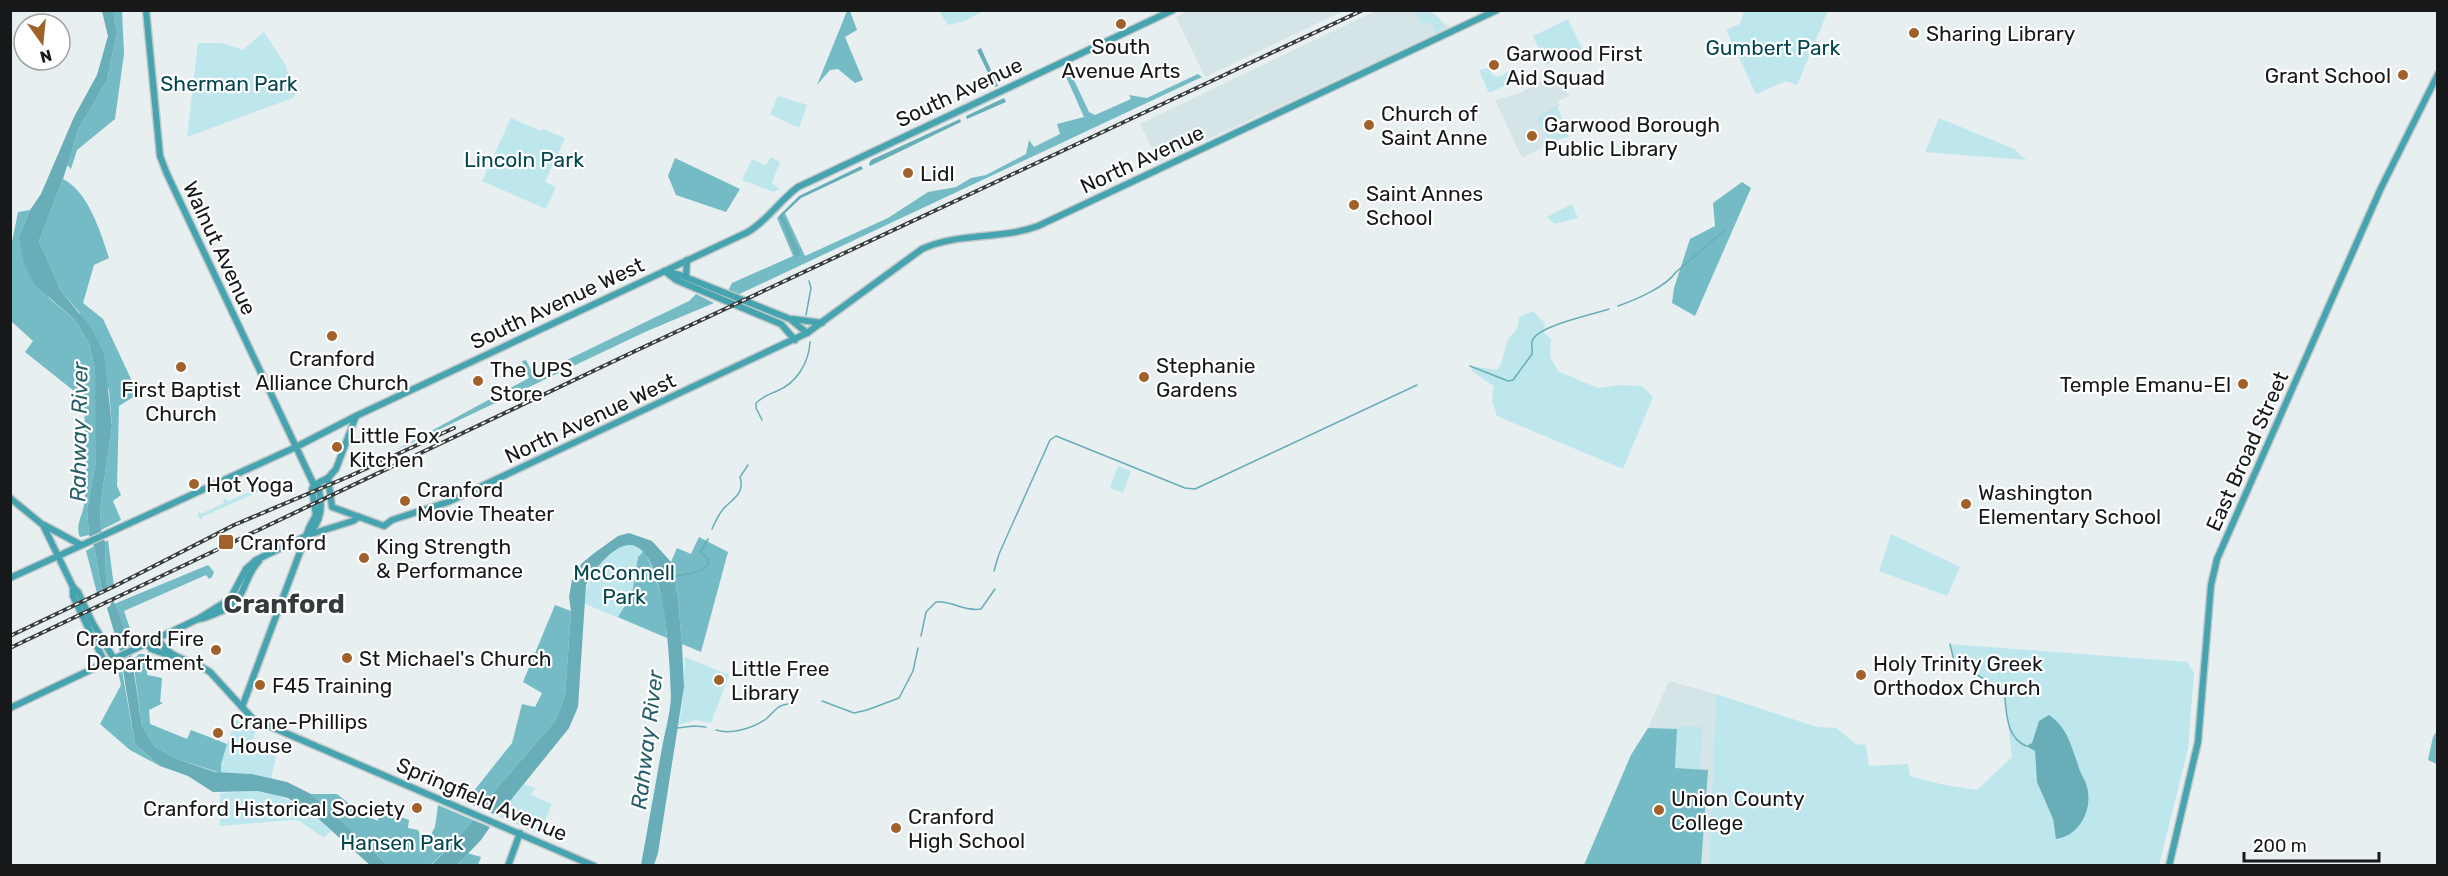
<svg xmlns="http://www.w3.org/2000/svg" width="2448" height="876" font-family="Rubik,sans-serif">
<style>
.built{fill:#d4e4e7}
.green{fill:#bde7ed;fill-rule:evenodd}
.forest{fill:#75bbc5}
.water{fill:#68adb7}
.pier{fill:#e7eff0}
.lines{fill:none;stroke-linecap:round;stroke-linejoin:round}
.stream{stroke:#68adb7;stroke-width:1.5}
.secondary-casing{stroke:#c1c8c9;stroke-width:9}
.secondary{stroke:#46a3b0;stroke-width:6}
.rail-casing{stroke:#3a3d3e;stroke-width:4}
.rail{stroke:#fff;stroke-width:1.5;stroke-dasharray:4.5;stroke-linecap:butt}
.poi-dot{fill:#a1612a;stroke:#fff;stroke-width:2}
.labels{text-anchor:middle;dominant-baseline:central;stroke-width:4.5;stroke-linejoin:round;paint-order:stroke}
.poi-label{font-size:21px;fill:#161819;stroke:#fff;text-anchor:start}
.park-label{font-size:21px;fill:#03464e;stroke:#fff}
.street-label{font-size:21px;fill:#161819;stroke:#fff}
.water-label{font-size:22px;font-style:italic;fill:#286169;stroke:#fff}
.district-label{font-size:27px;font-weight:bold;fill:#353b3c;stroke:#fff}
</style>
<rect width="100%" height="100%" fill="#e7eff0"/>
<g class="built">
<polygon points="1189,11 1189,10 1343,11 1205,77 1176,17"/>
<polygon points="1375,11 1427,11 1450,27 1159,162 1140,124"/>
<polygon points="1558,72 1569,96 1558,101 1560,106 1557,107 1569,137 1559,139 1522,158 1495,100 1520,93"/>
<polygon points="1669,681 1716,694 1709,865 1584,866 1631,755 1648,728"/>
</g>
<g class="green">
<polygon points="939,11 983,11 965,21 948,25"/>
<path d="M1415,11C1428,10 1441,14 1444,28L1436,33L1430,21L1422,24Z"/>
<polygon points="1744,11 1828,11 1797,85 1786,81 1756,94 1726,30 1740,24"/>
<polygon points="1568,19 1582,49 1546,65 1533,36"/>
<polygon points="264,32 285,64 295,95 293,98 187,137 198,43 222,43 243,50"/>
<polygon points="1489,68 1493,75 1498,77 1508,72 1512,82 1491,92 1488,91 1479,70"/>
<polygon points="778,96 807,105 799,128 770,114"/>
<polygon points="1557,106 1569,137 1559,139 1550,144 1537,117"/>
<polygon points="511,118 541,131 543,129 565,138 545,182 556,187 546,209 482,181"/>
<polygon points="1939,118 2014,149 2026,160 1925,152"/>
<polygon points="771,157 780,162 772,183 779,189 773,192 742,180 752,159 766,165"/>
<polygon points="1572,204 1578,218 1554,224 1547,217"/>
<path d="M1533,311L1545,323L1543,332L1551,339L1550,357L1559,372L1598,388L1621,385L1642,386L1653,397L1623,469L1497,416L1492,400L1494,386L1473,372L1470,366L1497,370C1504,361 1503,353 1507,343C1512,330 1518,335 1519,317Z"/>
<polygon points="1118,466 1131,471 1123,493 1110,488"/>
<polygon points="267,479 271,481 269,484 277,483 279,487 276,484 202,517 202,520 198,517 199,511 201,514 224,503 223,500 225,498 229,501 267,483"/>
<polygon points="1891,534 1960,567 1947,596 1879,571"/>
<path d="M628,544L637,546L644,551L667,638L583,603C587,575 602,556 628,544Z"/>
<path d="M1950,644L2187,662L2194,673L2188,749L2159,865L1709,866L1716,694L1817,727L1836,728L1856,744L1866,745L1869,766L1908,764L1910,776L1940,784L1977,790L2012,757L2004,691L1954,661ZM2032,743L2080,772L2087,787L2062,838L2056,839L2053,819L2037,782L2035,750L2027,746Z"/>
<polygon points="139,654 148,654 147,675 162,678 160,702 163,703 149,710 150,724 187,739 191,730 227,744 236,720 257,726 251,747 276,757 271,779 252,774 215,772 155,747 133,660"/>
<polygon points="685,657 729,675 711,723 695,720 679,725 683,698"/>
<polygon points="1677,726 1702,727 1700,769 1675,768"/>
<polygon points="524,784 535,788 531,795 552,804 539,834 498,816"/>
<path d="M258,791C290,797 307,808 331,831L324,838L299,821L292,820L220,826V793Z"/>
</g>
<g class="forest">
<polygon points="113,11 122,11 124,54 115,119 77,150 71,169 67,165 78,130 107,80 117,32"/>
<polygon points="847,11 850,11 857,30 845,37 863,80 855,83 838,69 830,70 817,85"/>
<polygon points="1076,67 1076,76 1073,78 1089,112 1095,115 1131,99 1129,95 1147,98 1198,74 1202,77 733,297 727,293 732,283 793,256 777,218 784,211 805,256 888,218 928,192 956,187 971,178 986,175 1026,154 1029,140 1034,147 1060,134 1057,124 1084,117 1064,72"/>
<polygon points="675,158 740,189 726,212 676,195 668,176"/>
<path d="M63,179C88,191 101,233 109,258L94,265L83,303L103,319L138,394L119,406L117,486L121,495L113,501L121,520L101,530L100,508L112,426L109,391L79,312L61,291L39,241Z"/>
<polygon points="1742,182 1751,188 1695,316 1672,303 1674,288 1690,239 1715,226 1713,203"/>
<path d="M30,210L19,236L49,298L75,320L89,343L95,369L97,412L96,461L87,510L89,535L80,537C75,527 82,516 84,505C88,470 85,434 84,399L25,352L33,341L11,321V247L18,212Z"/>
<polygon points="696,294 714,303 645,332 396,450 529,378 522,361 526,360 533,374 540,373 689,301"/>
<polygon points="699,537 728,552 701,652 682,644 678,598 671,562 677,548 691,554"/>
<polygon points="108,540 114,587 109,588 106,580 105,542"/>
<polygon points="94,546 102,591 97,593 86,551"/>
<path d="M644,551C659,578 665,607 667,638L618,617L632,594L638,557Z"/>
<polygon points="208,565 214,572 212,577 209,579 206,575 124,611 135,643 130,646 114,604"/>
<polygon points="555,605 571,611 565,696 555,721 480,808 465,802 512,743 522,704 535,707 542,693 523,682"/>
<polygon points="139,654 148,654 147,675 162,678 160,702 163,703 149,710 150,724 187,739 191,730 227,744 221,764 221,773 180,760 155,747 142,726 133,660"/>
<polygon points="121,665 135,744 160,766 130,750 100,724 121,685 117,667"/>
<polygon points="1648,728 1677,729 1675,768 1708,770 1701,865 1584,865 1631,755"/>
<polygon points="2437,731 2437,764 2428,760 2433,737"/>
<polygon points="311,794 337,794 362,814 378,821 378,816 384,808 392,804 393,805 390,813 409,820 408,828 418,830 421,837 425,839 429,838 435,827 438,805 473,820 447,850 430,865 387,865 354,832"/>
<polygon points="467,853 481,857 478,865 457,866"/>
</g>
<g class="water">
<polygon points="102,11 113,11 117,32 107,80 78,130 63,179 39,241 61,291 91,328 104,354 112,426 100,508 101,530 105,542 106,580 130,646 142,726 155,747 180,760 215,772 252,774 287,782 311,794 354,832 387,865 370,865 314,815 288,798 258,791 213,792 188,776 160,766 135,744 120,652 102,591 94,546 89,535 87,510 96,461 95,369 89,343 75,320 34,284 24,264 19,236 30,210 41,194 74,117 97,75 108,36"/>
<polygon points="981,48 998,86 995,87 977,50"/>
<polygon points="1004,98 1006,102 967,119 966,116"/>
<polygon points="960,119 961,122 870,166 869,164 871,160"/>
<polygon points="861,166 863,169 801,198 783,215 801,255 796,257 779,216 799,196"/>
<path d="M629,533L652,541L671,562L678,598L682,644L684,687L658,853L654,865H641C648,826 655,787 662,748C665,731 671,711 671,694C670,669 666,522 619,548C604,557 593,571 586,585L578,707L569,728L498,816L480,808L555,721L565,696L571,611L569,597L572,580L581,564L593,554L618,536Z"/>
<path d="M2049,715C2067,727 2071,745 2078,765C2080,773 2085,779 2087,787C2093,809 2080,836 2056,839L2053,819L2037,782L2035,751L2026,746L2032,743L2039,721Z"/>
<polygon points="473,820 490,827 481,840 457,865 431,865 447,850"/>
</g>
<polygon class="pier" points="111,586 114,595 110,606 105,609 99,592"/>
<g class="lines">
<g class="stream">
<path d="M1618,306C1635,300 1666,287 1676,272L1725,230"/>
<polyline points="806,315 811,288 809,281"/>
<path d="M1470,366L1508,381L1513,380L1532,354C1533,349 1530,343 1533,339C1541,325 1592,315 1609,309"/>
<path d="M762,420L756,408V403C763,396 768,395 777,391C797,383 809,362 810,342"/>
<path d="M712,529C715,522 719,514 724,508C734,498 745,493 740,477L748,465"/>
<polyline points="994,571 999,554 1050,440 1056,436 1185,488 1195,489 1417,385"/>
<path d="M672,577C684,573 702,575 709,563L707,558L700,552L708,539"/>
<path d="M921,636L926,612L936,602C951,600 964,612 981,609L995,589"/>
<path d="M1950,644L1954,661L2004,691C2007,711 2005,737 2026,746"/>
<polyline points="822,701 854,713 867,710 899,698 913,671 918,648"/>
<polyline points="677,728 694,726 706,727"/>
<path d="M716,730C731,735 753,728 766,719C775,712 776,705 788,704"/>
</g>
<defs>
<g id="secondary">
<path d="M146,10L160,156L167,174L314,485L318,486C323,505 322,521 308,535"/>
<polyline points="664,271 680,275 790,319 807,333"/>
<polyline points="667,273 676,280 781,324 795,340"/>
<polyline points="686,277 687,260"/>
<polyline points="793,319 822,323"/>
<path d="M328,478L332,507L384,526L392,520L448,502L807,333L922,249C959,232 1001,240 1038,226L1497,10"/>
<polyline points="314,485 328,478 336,469 356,416"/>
<polyline points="10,498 43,525 73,587 78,592 92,622 114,659"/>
<polyline points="44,525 81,545"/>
<path d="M10,578L296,447L356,416L748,232C768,220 779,201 798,187L1173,10"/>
<polyline points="73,587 73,596 105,663"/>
<path d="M199,619C207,618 214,614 222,611C249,597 241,580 259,561"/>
<path d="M158,638C168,660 192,659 210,672L253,719L594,866"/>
<polyline points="147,643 151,649 171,656"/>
<polyline points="242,707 309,528 316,515 312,489 314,485"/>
<polyline points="10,708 198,619 230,599 246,569 256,560 308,535 353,521 359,517"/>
<polyline points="508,866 520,833"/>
<polyline points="2169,866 2198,742 2211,585 2217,559 2381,188 2438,74"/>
</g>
</defs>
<use href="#secondary" class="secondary-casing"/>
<use href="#secondary" class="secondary"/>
<defs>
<g id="rail">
<polyline points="10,636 117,585 234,525 350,476 454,428"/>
<polyline points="10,648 631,353 1363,10"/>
</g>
</defs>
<use href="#rail" class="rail-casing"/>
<use href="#rail" class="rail"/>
</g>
<g class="poi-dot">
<circle cx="1121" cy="24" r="6"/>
<circle cx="1914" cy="33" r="6"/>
<circle cx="1494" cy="65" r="6"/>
<circle cx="2403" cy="75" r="6"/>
<circle cx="1369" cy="125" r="6"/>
<circle cx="1532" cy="136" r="6"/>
<circle cx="908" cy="173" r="6"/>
<circle cx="1354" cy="205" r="6"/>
<circle cx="332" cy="336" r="6"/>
<circle cx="181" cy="367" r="6"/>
<circle cx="1144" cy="377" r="6"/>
<circle cx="478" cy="381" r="6"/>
<circle cx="2243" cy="384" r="6"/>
<circle cx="337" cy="447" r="6"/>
<circle cx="194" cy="484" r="6"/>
<circle cx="405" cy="501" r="6"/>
<circle cx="1966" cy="504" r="6"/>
<rect x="218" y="534" width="16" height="16" rx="3"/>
<circle cx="364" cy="558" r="6"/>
<circle cx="216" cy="650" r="6"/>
<circle cx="347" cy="658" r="6"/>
<circle cx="1861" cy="675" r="6"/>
<circle cx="719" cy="680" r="6"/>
<circle cx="260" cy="685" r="6"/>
<circle cx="218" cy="733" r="6"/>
<circle cx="417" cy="808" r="6"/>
<circle cx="1659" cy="810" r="6"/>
<circle cx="896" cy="828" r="6"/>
</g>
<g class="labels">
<g class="poi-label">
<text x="1926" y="33">Sharing Library</text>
<text x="1121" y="46" text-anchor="middle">South<tspan x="1121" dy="24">Avenue Arts</tspan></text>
<text x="1506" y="53">Garwood First<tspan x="1506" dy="24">Aid Squad</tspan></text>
<text x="2391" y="75" text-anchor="end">Grant School</text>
<text x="1381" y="113">Church of<tspan x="1381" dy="24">Saint Anne</tspan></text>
<text x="1544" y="124">Garwood Borough<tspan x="1544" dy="24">Public Library</tspan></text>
<text x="920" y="173">Lidl</text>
<text x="1366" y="193">Saint Annes<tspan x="1366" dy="24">School</tspan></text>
<text x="332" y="358" text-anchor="middle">Cranford<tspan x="332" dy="24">Alliance Church</tspan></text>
<text x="1156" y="365">Stephanie<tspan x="1156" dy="24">Gardens</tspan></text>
<text x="490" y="369">The UPS<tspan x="490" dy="24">Store</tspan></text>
<text x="2231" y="384" text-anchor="end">Temple Emanu-El</text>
<text x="181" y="389" text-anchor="middle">First Baptist<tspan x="181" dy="24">Church</tspan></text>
<text x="349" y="435">Little Fox<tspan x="349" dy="24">Kitchen</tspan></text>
<text x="206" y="484">Hot Yoga</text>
<text x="417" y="489">Cranford<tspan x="417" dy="24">Movie Theater</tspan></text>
<text x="1978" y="492">Washington<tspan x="1978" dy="24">Elementary School</tspan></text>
<text x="240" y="542">Cranford</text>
<text x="376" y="546">King Strength<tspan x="376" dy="24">&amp; Performance</tspan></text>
<text x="204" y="638" text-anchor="end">Cranford Fire<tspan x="204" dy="24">Department</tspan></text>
<text x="359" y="658">St Michael's Church</text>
<text x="1873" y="663">Holy Trinity Greek<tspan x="1873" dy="24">Orthodox Church</tspan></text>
<text x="731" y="668">Little Free<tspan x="731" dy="24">Library</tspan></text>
<text x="272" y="685">F45 Training</text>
<text x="230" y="721">Crane-Phillips<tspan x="230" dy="24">House</tspan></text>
<text x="1671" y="798">Union County<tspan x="1671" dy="24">College</tspan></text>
<text x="405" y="808" text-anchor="end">Cranford Historical Society</text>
<text x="908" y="816">Cranford<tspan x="908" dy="24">High School</tspan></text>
</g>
<g class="park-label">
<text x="1773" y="47">Gumbert Park</text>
<text x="229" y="83">Sherman Park</text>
<text x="524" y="159">Lincoln Park</text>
<text x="624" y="572">McConnell<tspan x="624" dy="24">Park</tspan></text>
<text x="402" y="842">Hansen Park</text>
</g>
<g class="street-label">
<text transform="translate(959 92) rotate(-25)">South Avenue</text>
<text transform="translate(1142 159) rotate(-25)">North Avenue</text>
<text transform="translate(220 248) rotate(65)">Walnut Avenue</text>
<text transform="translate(557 303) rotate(-25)">South Avenue West</text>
<text transform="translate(590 418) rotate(-25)">North Avenue West</text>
<text transform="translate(2247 451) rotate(-66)">East Broad Street</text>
<text transform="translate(482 799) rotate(23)">Springfield Avenue</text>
</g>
<g class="water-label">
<text transform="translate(79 432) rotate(-89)">Rahway River</text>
<text transform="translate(647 740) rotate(-83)">Rahway River</text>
</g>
<g class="district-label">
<text x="284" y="604">Cranford</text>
</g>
</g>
<rect width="2448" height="876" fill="none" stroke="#161819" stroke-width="24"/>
<g transform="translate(42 42) rotate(165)"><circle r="28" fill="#ffffff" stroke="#a2a3a3" stroke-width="1.5"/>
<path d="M0-4.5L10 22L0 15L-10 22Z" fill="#a1612a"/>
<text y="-9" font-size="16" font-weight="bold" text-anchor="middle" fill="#161819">N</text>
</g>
<path d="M2244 852v9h135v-9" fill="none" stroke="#161819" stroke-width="3"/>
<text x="2253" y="852" font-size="18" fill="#161819" stroke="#ffffff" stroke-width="4.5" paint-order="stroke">200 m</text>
</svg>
